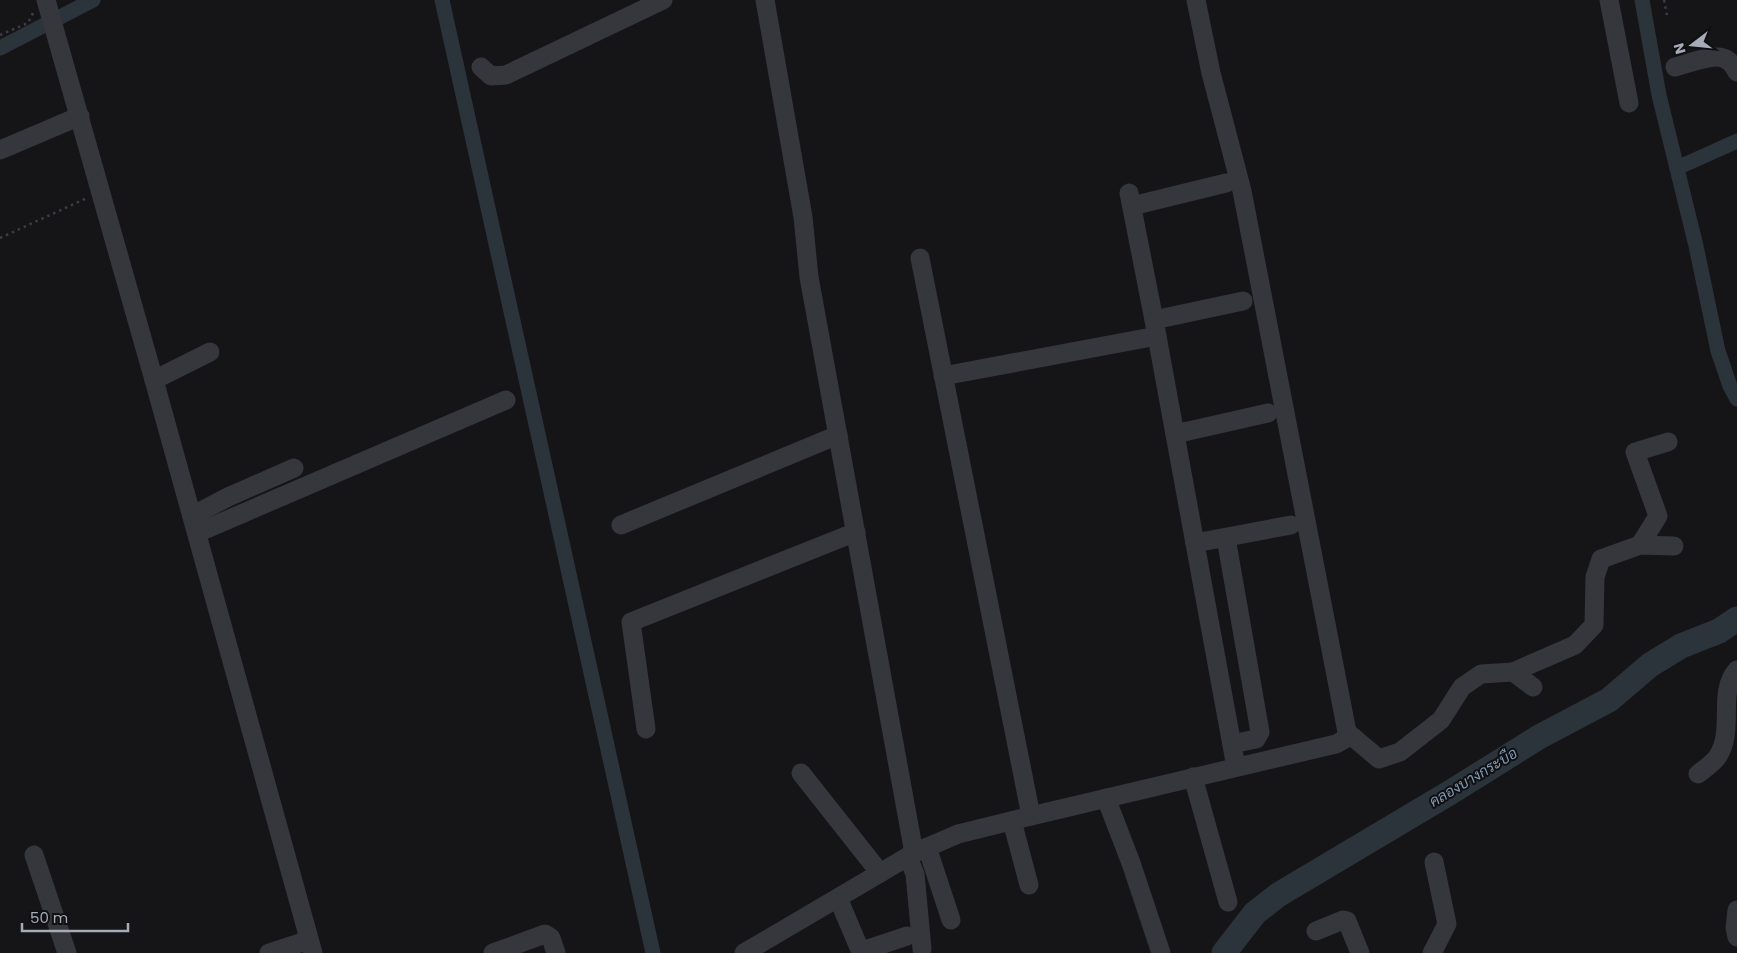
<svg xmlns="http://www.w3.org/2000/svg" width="1737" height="953" font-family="Poppins,Sarabun,sans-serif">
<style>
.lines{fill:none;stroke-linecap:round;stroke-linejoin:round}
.canal{stroke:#2b333b;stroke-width:15}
.river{stroke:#2b333b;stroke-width:25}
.path{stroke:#3c3e43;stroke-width:2.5;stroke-dasharray:2.5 4;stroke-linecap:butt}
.minor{stroke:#36373c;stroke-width:19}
.labels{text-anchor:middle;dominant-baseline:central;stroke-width:4;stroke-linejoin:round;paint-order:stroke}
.water-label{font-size:15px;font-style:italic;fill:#7e97b2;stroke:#101012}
</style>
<rect width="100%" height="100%" fill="#151517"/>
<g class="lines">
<g class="canal">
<polyline points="442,0 653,953"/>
<polyline points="1642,0 1659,95 1696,246 1718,351 1730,386 1737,399"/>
<polyline points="0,48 93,0"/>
<polyline points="1677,168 1737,141"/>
</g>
<polyline class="river" points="1224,953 1255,913 1278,895 1451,792 1539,737 1609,700 1650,665 1681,646 1719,631 1737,619"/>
<g class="path">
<polyline points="1664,0 1667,15"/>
<polyline points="0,35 28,23 33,13"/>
<polyline points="0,238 87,198"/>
</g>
<g class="minor">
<polyline points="46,0 154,380 313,953"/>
<polyline points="765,0 803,217 809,277 914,853"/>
<polyline points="1609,0 1629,103"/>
<polyline points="481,67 491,76 506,75 663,0"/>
<path d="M1675,67C1687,64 1712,54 1723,58C1730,60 1734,66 1737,72"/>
<polyline points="0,150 80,116"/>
<polyline points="1129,193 1154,320 1236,767"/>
<polyline points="1132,206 1226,183"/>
<polyline points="920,258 1031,816"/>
<polyline points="1154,320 1243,301"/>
<polyline points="943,376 1157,336"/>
<polyline points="154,380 210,352"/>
<polyline points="1175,434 1268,413"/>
<polyline points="192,516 228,497 294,468"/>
<polyline points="621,525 838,435"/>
<polyline points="197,533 506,400"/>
<polyline points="1226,538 1260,732 1256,739 1232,744"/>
<polyline points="1195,543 1291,525"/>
<polyline points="1640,545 1658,516 1635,452 1668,442"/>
<polyline points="1513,672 1575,645 1594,625 1595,577 1601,559 1640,545 1674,546"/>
<polyline points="646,729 631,622 856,532"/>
<polyline points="1347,732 1379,759 1400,752 1441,720 1462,687 1481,674 1513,672 1533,687"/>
<polyline points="801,773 880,873"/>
<path d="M1698,774C1704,769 1714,763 1718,756C1735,730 1717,692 1737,670"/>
<polyline points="1193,777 1228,902"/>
<polyline points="1106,798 1131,863 1161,953"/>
<polyline points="1012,821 1029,885"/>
<polyline points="927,847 951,920"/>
<polyline points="34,855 67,953"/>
<polyline points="908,857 915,874 922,949"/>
<polyline points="838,898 860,950 865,950 907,936"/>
<polyline points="1737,910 1735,928 1737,937"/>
<polyline points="1316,931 1343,920 1347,921 1360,953"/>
<polyline points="269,953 309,940"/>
<polyline points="493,953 545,934 551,938 556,953"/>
<polyline points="744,953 914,853 958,834 1031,816 1336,744 1345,739 1347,732 1242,191 1211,73 1196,0"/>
<polyline points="1432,953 1447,924 1434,862"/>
</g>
</g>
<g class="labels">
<g class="water-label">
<text transform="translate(1473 777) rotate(-31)">คลองบางกระบือ</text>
</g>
</g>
<g transform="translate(1692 45) rotate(254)" stroke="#101012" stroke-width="4" paint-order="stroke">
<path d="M0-4L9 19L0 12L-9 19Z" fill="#a7abb7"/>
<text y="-8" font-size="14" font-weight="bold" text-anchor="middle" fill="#a7abb7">N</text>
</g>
<path d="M22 923v8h106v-8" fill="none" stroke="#a7abb7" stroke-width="2.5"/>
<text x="30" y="923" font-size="15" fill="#a7abb7" stroke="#101012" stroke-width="4" paint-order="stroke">50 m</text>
</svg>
